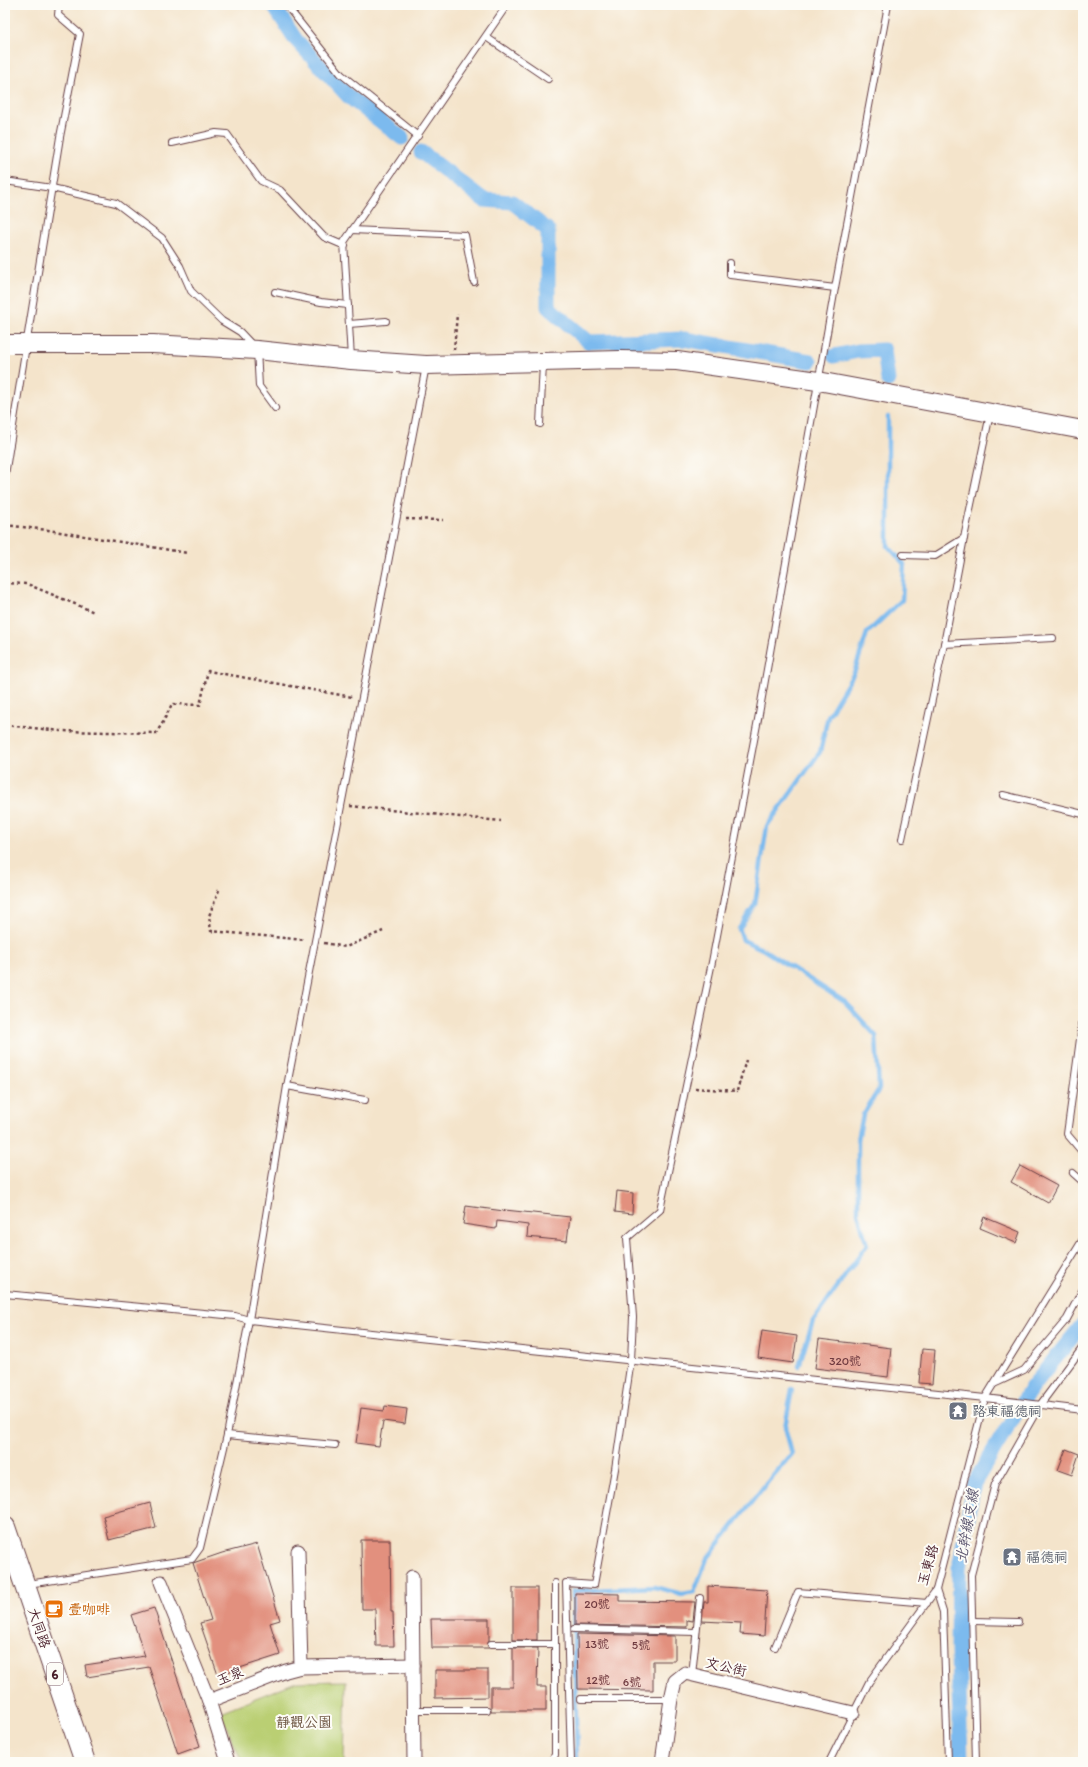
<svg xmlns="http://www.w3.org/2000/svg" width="1088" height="1767" font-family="Itim,'LXGW WenKai TC',sans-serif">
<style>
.green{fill:#bacf73;stroke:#82774f}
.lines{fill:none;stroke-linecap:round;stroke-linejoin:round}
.stream{stroke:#7bbaee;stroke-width:4.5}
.canal{stroke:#7bbaee;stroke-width:15}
.building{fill:#e2907e}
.service-casing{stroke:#643d43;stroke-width:8}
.minor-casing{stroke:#643d43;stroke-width:15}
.secondary-casing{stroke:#643d43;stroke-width:20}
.primary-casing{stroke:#643d43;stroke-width:22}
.path{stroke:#643d43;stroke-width:2.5;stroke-dasharray:3 3;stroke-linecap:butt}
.service{stroke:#fff;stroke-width:6}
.minor{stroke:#fff;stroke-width:13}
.secondary{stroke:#fff;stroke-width:18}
.primary{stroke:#fff;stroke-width:20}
.labels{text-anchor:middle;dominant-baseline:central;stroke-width:4;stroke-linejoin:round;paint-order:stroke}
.number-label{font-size:12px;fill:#703b40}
.shield{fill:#fdfcf7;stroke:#806168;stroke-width:1}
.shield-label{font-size:13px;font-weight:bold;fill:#4a1f2b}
.worship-label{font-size:14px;fill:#5b616d;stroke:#fdfcf7;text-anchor:start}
.street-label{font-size:14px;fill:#4a1f2b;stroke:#fdfcf7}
.food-label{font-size:14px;fill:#c56008;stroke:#fdfcf7;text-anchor:start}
.park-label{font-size:14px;fill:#6c5441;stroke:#fdfcf7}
.water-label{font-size:15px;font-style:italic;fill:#5b556f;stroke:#fdfcf7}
</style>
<rect width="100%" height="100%" fill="#fdfcf7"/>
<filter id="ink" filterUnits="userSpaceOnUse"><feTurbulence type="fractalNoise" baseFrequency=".025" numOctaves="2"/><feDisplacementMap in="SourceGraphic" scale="8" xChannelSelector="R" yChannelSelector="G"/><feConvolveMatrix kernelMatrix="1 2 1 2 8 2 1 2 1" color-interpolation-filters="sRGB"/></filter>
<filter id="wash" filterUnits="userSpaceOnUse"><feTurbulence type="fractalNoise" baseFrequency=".012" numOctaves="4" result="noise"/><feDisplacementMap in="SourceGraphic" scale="16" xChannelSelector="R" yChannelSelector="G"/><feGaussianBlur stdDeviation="0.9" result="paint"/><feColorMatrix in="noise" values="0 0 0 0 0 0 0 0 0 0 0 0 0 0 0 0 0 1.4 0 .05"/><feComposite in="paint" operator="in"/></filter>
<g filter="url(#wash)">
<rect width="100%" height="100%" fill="#f4e4cb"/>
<polygon class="green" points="346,1681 344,1762 242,1762 220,1712 296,1682"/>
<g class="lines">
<g class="stream">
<polyline points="799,1366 813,1321 867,1245 858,1213 858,1140 863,1115 879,1089 876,1036 845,1002 764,950 743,940 739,929 755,904 767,826 820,752 828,716 854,673 867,633 902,600 904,564 888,546 888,417"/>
<polyline points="577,1762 573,1591 654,1587 682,1594 694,1592 707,1559 765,1485 792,1454 785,1427 792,1389"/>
</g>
<g class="canal">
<polyline points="273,5 296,40 348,96 402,138"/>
<polyline points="421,152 484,200 512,202 548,230 548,307 589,342 684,339 810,361"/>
<polyline points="834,356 858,351 884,350 888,380"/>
<polyline points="961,1762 958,1651 959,1568 974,1483 1032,1387 1083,1324"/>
</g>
</g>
<g id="blocks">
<g class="building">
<polygon points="1020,1166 1057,1186 1048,1203 1011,1182"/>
<polygon points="617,1191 633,1193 632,1214 615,1212"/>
<polygon points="466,1206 504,1211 505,1210 570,1217 567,1241 527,1237 528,1225 497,1221 496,1229 463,1224"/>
<polygon points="984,1217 1020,1232 1016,1243 980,1228"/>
<polygon points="762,1331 797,1336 793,1363 758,1358"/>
<polygon points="819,1339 891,1348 888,1377 815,1368"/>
<polygon points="922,1349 935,1350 932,1384 919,1383"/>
<polygon points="385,1406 407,1409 405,1424 383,1421 379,1446 356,1443 361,1408 384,1411"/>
<polygon points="1066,1449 1079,1454 1072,1475 1058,1470"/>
<polygon points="150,1503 156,1528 109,1540 103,1516"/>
<polygon points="361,1540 390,1540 391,1612 393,1612 394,1646 376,1646 375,1609 362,1609"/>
<polygon points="257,1544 280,1620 270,1623 280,1655 218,1675 200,1623 211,1620 193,1563 222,1553"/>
<polygon points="708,1586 767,1590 764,1636 740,1634 741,1623 702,1621 704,1602 708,1602"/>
<rect x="513" y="1588" width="24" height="52"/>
<polygon points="575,1593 619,1594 619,1601 695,1602 693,1621 687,1620 687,1627 575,1625"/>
<polygon points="154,1608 200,1746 178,1754 149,1667 87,1677 85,1665 145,1656 131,1615"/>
<polygon points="431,1619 489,1619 489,1640 487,1644 489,1648 432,1648"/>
<polygon points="577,1634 675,1636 675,1661 653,1661 653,1690 578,1689"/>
<polygon points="513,1648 538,1648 537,1687 546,1687 546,1711 491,1711 491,1687 513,1687"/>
<polygon points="435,1670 488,1670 488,1697 435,1698"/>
</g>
</g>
</g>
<g filter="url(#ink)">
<use href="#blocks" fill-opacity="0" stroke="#643d43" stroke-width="1"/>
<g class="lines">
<defs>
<g id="service">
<polyline points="286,5 341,74 418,136"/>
<polyline points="486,37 548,79"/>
<polyline points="172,143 216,133 227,134 261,181 280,190 324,237 345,246"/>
<polyline points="5,181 52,188 116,203 162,238 180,266 191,291 222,321 240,332 257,350 259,386 275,408"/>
<polyline points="352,230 465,235 474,282"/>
<polyline points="730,263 730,275 835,288"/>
<polyline points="275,292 321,302 348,305"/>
<polyline points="349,324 386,321"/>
<polyline points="351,358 344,242 507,5"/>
<polyline points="540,424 543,364"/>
<polyline points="5,475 60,137 80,34 58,15 59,5"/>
<polyline points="903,555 935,556 964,538"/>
<polyline points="944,644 1053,638"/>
<polyline points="1003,795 1083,814"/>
<polyline points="902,839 944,644 964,538 990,414"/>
<polyline points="1083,1017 1067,1134 1083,1153"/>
<polyline points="5,1064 6,1053"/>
<polyline points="287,1086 365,1100"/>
<polyline points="1073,1173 1083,1182"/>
<polyline points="5,1294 235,1316 249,1320 985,1398 1083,1410"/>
<polyline points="994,1384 1024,1370 1067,1319 1083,1289"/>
<polyline points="227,1435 335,1445"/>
<polyline points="28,1584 192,1559 200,1548 227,1435 249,1320 287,1086 426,366"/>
<polyline points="936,1590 943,1612 948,1762"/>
<polyline points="973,1621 1018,1622"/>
<polyline points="574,1629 696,1632"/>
<polyline points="491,1644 555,1644"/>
<polyline points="775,1647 798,1592 927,1603"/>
<polyline points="692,1675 700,1598"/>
<polyline points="581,1699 671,1699"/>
<polyline points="414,1710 487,1710"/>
<polyline points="550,1762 555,1755 555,1583"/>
<polyline points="571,1762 566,1583 594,1585 615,1469 631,1360 633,1317 627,1238 660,1210 712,962 759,714 835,288 888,5"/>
<polyline points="829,1762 869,1682 936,1590 985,1398 1083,1239"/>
<polyline points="976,1762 971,1575 995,1484 1040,1405 1083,1347"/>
</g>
<g id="minor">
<polyline points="298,1551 301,1667"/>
<polyline points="412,1577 414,1762"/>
<polyline points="161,1582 209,1701"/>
<polyline points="228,1762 209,1701 286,1671 301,1667 413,1665"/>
<polyline points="662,1762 671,1699 675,1681 685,1673 853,1713"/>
</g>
<polyline id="secondary" points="5,344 153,344 257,350 351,360 426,365 620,360 677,361 818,381 1083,430"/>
<polyline id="primary" points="5,1527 85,1762"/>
</defs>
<use href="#service" class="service-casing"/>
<use href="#minor" class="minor-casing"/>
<use href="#secondary" class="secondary-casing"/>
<use href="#primary" class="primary-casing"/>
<g class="path">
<polyline points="454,350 457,314"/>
<polyline points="406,519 443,520"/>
<polyline points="5,525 48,530 188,553"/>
<polyline points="5,583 27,584 94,612"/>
<polyline points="5,725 61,731 156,733 162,724 172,704 200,705 208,671 352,697"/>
<polyline points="350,806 501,821"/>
<polyline points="219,890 209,916 211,931 305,940"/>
<polyline points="324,943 346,947 383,931"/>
<polyline points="695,1088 737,1091 746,1060"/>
</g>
<use href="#service" class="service"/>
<use href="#minor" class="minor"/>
<use href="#secondary" class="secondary"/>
<use href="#primary" class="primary"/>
</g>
</g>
<defs>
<symbol id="temple-square" viewBox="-11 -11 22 22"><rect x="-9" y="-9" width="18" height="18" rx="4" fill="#6b7280" stroke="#fdfcf7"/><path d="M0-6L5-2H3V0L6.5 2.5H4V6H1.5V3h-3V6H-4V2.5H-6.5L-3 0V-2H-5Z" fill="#fff"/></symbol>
<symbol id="cafe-square" viewBox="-11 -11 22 22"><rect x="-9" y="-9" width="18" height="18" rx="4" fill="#e8710a" stroke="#fdfcf7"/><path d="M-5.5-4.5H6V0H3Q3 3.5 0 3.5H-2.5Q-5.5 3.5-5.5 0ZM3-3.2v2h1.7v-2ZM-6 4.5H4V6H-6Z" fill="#fff"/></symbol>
</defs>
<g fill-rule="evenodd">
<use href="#temple-square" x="947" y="1400" width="22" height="22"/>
<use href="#temple-square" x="1001" y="1546" width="22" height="22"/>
<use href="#cafe-square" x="43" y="1598" width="22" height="22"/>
</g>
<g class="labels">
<g class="number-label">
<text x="845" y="1361">320號</text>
<text x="597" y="1604">20號</text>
<text x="597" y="1644">13號</text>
<text x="641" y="1645">5號</text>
<text x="598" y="1680">12號</text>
<text x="632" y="1682">6號</text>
</g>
<rect class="shield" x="47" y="1663" width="16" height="22" rx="3"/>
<g class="shield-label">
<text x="55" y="1674">6</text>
</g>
<g class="worship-label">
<text x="972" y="1411">路東福德祠</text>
<text x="1026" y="1557">福德祠</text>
</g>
<g class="street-label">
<text transform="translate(928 1565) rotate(-74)">玉東路</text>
<text transform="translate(39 1628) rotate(71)">大同路</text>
<text transform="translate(726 1667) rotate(13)">文公街</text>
<text transform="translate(230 1676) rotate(-22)">玉泉</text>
</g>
<g class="food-label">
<text x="68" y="1609">壹咖啡</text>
</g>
<g class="park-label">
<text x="304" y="1722">靜觀公園</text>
</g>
<g class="water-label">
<text transform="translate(967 1526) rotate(-80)">北幹線支線</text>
</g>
</g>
<rect width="1088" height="1767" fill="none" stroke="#fdfcf7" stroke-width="20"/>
</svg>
